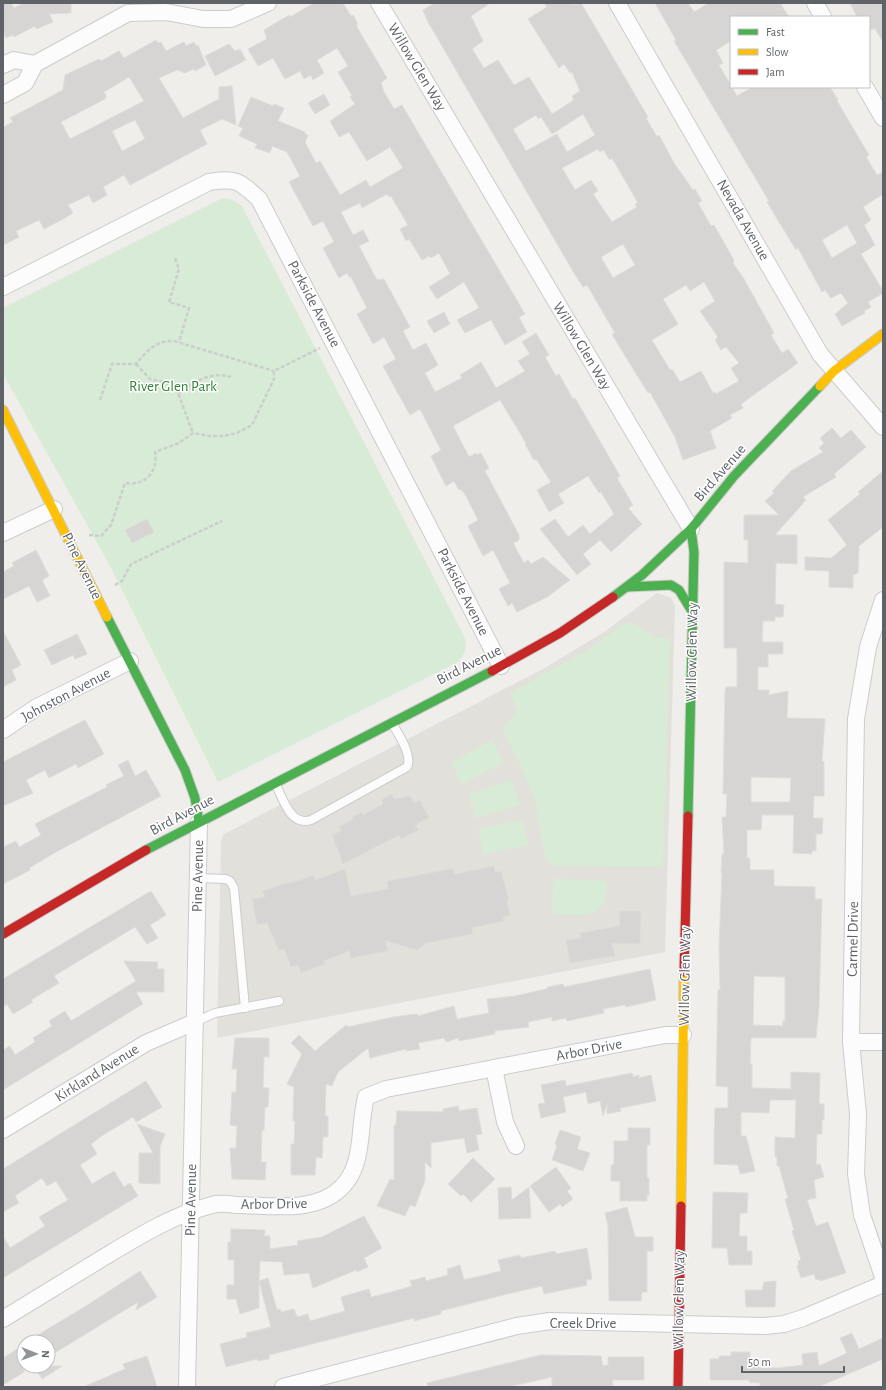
<svg xmlns="http://www.w3.org/2000/svg" width="886" height="1390" font-family="'Alegreya Sans',sans-serif">
<style>
.education{fill:#e2e0da}
.green{fill:#d8ebd6}
.building{fill:#d6d5d3;stroke:#deddd9;fill-rule:evenodd}
.lines{fill:none;stroke-linecap:round;stroke-linejoin:round}
.lane-casing{stroke:#cbcccc;stroke-width:10}
.street-casing{stroke:#cbcccc;stroke-width:18}
.fast-casing{stroke:#cacacb;stroke-width:11}
.slow-casing{stroke:#cacacb;stroke-width:11}
.jam-casing{stroke:#cacacb;stroke-width:11}
.path{stroke:#cacfcc;stroke-width:2.5;stroke-dasharray:4 2;stroke-linecap:butt}
.lane{stroke:#fdfcfc;stroke-width:8}
.street{stroke:#fdfcfc;stroke-width:16}
.fast{stroke:#4caf50;stroke-width:9}
.slow{stroke:#ffc107;stroke-width:9}
.jam{stroke:#c62828;stroke-width:9}
.labels{text-anchor:middle;dominant-baseline:central;stroke-width:3;stroke-linejoin:round;paint-order:stroke}
.street-label{font-size:15px;fill:#5f6368;stroke:#fff}
.park-label{font-size:15px;fill:#348238;stroke:#fff}
</style>
<rect width="100%" height="100%" fill="#efeeea"/>
<polygon class="education" points="657,593 671,598 675,606 665,952 217,1038 221,841 224,834 543,669 604,632"/>
<g class="green">
<polygon points="223,198 233,200 242,206 466,640 465,652 458,662 218,782 110,566 3,374 3,308"/>
<polygon points="631,623 637,625 655,637 670,638 663,867 554,866 548,862 545,856 535,801 526,778 502,727 518,712 510,693 584,652 625,624"/>
<polygon points="492,740 504,762 462,784 451,762"/>
<polygon points="512,780 520,805 476,818 468,794"/>
<polygon points="523,820 528,845 483,854 478,829"/>
<path d="M553,879L607,881C606,922 585,915 552,914Z"/>
</g>
<g class="building">
<polygon points="3,3 11,3 14,8 24,3 71,3 71,13 49,14 53,22 36,29 35,26 14,37 13,35 6,38 3,32"/>
<polygon points="314,3 343,3 351,16 353,15 358,24 356,25 361,34 387,78 381,83 384,92 394,109 402,105 525,314 519,317 527,332 505,345 491,320 465,333 457,320 479,308 464,282 437,299 429,287 450,274 439,253 431,258 429,256 422,260 409,239 406,241 400,229 408,225 391,196 389,197 387,194 362,208 360,203 341,212 353,235 363,230 369,241 359,246 377,280 384,279 410,327 403,331 413,350 426,343 438,365 425,373 435,392 462,378 460,375 481,362 496,388 525,371 518,361 530,354 522,342 536,333 549,355 545,357 556,376 559,374 573,399 575,398 620,476 617,478 633,505 628,508 642,524 611,552 600,540 583,554 591,564 577,575 540,529 555,519 568,537 583,525 590,534 614,514 601,492 599,493 588,476 558,494 564,503 549,512 537,490 551,482 536,459 534,460 525,444 526,443 500,400 453,426 469,457 476,453 477,455 481,453 489,468 485,471 519,535 519,540 513,543 524,563 528,560 531,564 543,557 570,580 547,597 517,612 512,603 508,606 499,589 510,583 493,550 483,556 468,526 478,520 466,496 461,489 459,490 454,481 446,486 431,456 441,450 420,409 410,415 383,366 396,359 384,337 373,344 357,314 367,308 351,277 349,277 347,273 339,278 323,248 334,242 323,221 313,226 289,182 300,176 287,152 272,146 270,153 255,148 257,144 239,136 243,128 238,126 251,97 273,106 274,104 284,108 278,121 305,132 305,134 308,135 305,142 316,163 320,161 340,195 366,180 370,187 403,168 390,147 367,161 349,132 339,137 330,121 355,104 350,97 352,96 338,72 348,66 337,48 317,60 324,73 313,80 311,75 304,79 300,71 285,79 273,58 258,66 248,49 267,39 264,30 289,15 290,17"/>
<path d="M435,3H490L471,16L483,41L472,49L484,68L498,60L514,85L529,77L552,114L574,100L572,96L580,91L572,72L570,73L564,64L559,68L528,19L547,7L544,3H572L573,5L581,3L648,117L646,118L657,137L659,135L674,163L693,190L695,189L702,201L698,203L711,226L714,225L734,260L733,263L744,279L774,333L771,335L782,353L788,349L798,363L741,404L743,408L730,415L732,418L710,431L716,448L683,460L675,437L650,392L648,393L619,346L612,334L615,333L587,285L583,287L574,273L428,22L423,10ZM583,114L595,135L567,152L557,134L526,151L513,129L536,115L538,119L541,117L552,134ZM598,149L600,152L603,150L610,160L612,158L638,203L635,204L637,207L612,222L593,194L598,191L591,180L575,190L562,168ZM623,244L635,265L613,278L601,257ZM704,282L715,301L700,311L718,337L715,340L721,350L726,347L739,363L731,368L739,381L716,394L715,392L713,393L701,371L680,382L672,369L670,370L652,340L678,324L663,299L686,285L690,291Z"/>
<path d="M655,3H688L694,12L709,3H780L789,17H731V41L716,50L723,63L719,65L737,96L752,87H830L838,100L837,101L869,155L866,157L877,175L883,172V194L863,207L871,220L864,225L875,245L861,254L883,291V293L868,302L871,307L864,311L865,313L842,326L835,314L848,303L841,293L831,298L825,290L822,292L798,248L796,250L767,202L769,201L674,41L676,40ZM847,225L857,243L832,258L822,240Z"/>
<polygon points="850,3 883,3 883,42 875,28 869,31 869,17 857,17"/>
<path d="M156,40L158,43L161,42L166,51L184,42L186,46L194,42L196,46L198,45L206,65L195,71L194,69L185,73L177,70L159,78L183,118L219,99V87L232,86L236,125L222,119L200,130L207,144L130,185L124,175L103,187L107,195L93,203L89,195L68,205L73,213L65,218L44,229L39,220L16,231L19,237L3,245V127L13,122L10,118L63,90L65,75L99,59L101,61L119,51L124,58ZM129,77L144,101L70,139L61,122L105,99L106,96L104,92ZM135,120L145,139L122,151L112,131Z"/>
<polygon points="229,44 235,51 240,49 246,60 215,76 205,56"/>
<polygon points="324,94 330,105 315,114 308,103"/>
<polygon points="444,312 450,324 434,333 427,321"/>
<path d="M832,428L841,438L851,430L866,447L834,474L836,477L803,497L806,500L775,535H797V564L776,563L775,604L784,605L783,617H775V621H763L762,642H783V654H768V667H758V690H769V695L788,691L787,718L825,719L822,761L824,762V796H814L813,818H823L822,834H816V851H812V854L793,853L794,815H762L761,830H747V858H750V870H774V886L815,887V899H822L819,1007L816,1038H751L750,1064H752V1088L791,1089V1072L820,1073L819,1104H824V1120H822V1134H817L816,1165L820,1164L824,1177L814,1180L816,1198L807,1200L816,1226L828,1222L846,1273L820,1281L819,1279L816,1280L814,1274L801,1278L797,1266L799,1265L798,1261L801,1260L792,1231L794,1230L785,1199L788,1198L779,1166H777V1157H775V1137L795,1138L796,1100H770L769,1113L741,1112V1136H746L755,1171L740,1174L738,1165L714,1164V1138L715,1108H728V1087L716,1086L717,1040L718,990H720L719,948L722,873H721L722,854H724L722,817H726L727,794H723L725,691L726,687H737V648H724V562L748,563V540H744V515H779L765,501L774,493L772,491L776,487L791,471L823,452L819,448L824,443L820,438ZM751,777L791,778L790,802H751ZM754,976L785,977V1021H783V1026L753,1025Z"/>
<polygon points="883,471 883,527 859,546 858,573 853,575 853,588 829,587 829,571 805,570 805,557 831,558 847,545 828,520 860,494 858,492"/>
<polygon points="147,519 154,532 132,543 125,530"/>
<polygon points="36,550 49,576 42,580 50,596 37,602 29,586 3,599 3,572 14,566 12,563"/>
<polygon points="3,631 21,665 12,670 16,680 3,687"/>
<polygon points="77,634 87,654 75,659 73,655 52,665 44,650"/>
<polygon points="85,720 104,754 78,768 76,764 49,778 45,770 26,780 33,793 3,806 3,762"/>
<polygon points="128,760 135,776 146,770 161,796 56,852 29,868 30,870 3,884 3,847 16,841 19,847 41,835 35,824 107,787 106,785 124,776 118,765"/>
<polygon points="392,794 394,799 410,796 414,803 420,800 429,818 415,825 419,830 401,839 399,835 343,864 332,835 341,831 339,827 353,819 352,817 362,812 363,815 383,804 381,800"/>
<polygon points="494,866 495,872 501,871 509,900 507,900 510,915 503,917 504,921 472,928 473,934 427,943 417,950 386,941 388,951 351,958 349,951 324,961 325,964 301,973 298,965 291,967 284,949 279,951 267,923 257,925 252,899 265,897 262,891 286,883 294,882 314,875 315,880 345,869 351,896 388,889 387,881 445,870 453,869 454,874"/>
<polygon points="151,891 166,915 150,925 158,938 147,944 135,927 54,976 59,983 31,1000 33,1002 13,1014 7,1004 3,1007 3,979"/>
<polygon points="620,911 641,911 640,944 612,943 615,956 570,963 566,940 581,938 580,933 619,926"/>
<polygon points="124,961 158,962 157,969 164,969 164,992 136,992 143,1004 3,1090 3,1050 10,1046 15,1055 35,1042 33,1038 52,1026 49,1021 65,1011 71,1021 136,981"/>
<polygon points="650,969 656,1000 626,1007 625,1005 603,1009 604,1013 567,1021 566,1018 552,1021 552,1017 528,1022 529,1027 495,1031 495,1034 459,1041 458,1038 446,1042 444,1038 418,1043 420,1049 406,1051 406,1049 370,1058 368,1048 338,1072 332,1086 326,1084 325,1116 328,1116 328,1137 323,1137 322,1158 316,1157 315,1175 291,1175 291,1144 294,1144 295,1121 293,1121 294,1087 287,1084 302,1054 291,1043 299,1035 315,1051 346,1025 348,1027 393,1017 417,1014 418,1016 454,1006 457,1019 489,1013 487,999 515,996 546,989 548,987 563,984 564,987"/>
<polygon points="235,1038 269,1038 269,1057 264,1057 263,1088 269,1088 268,1107 265,1107 264,1130 262,1130 261,1162 266,1162 265,1180 232,1179 230,1148 236,1148 237,1126 230,1125 232,1092 236,1092 237,1069 232,1069"/>
<polygon points="632,1073 633,1077 639,1075 639,1078 651,1075 656,1101 620,1108 621,1111 607,1114 607,1104 603,1116 600,1101 588,1104 586,1092 563,1097 566,1112 541,1118 538,1104 545,1103 541,1085 565,1080 566,1086"/>
<polygon points="146,1081 162,1107 136,1122 133,1117 103,1135 91,1144 97,1154 80,1165 92,1184 114,1171 124,1187 130,1183 138,1196 3,1278 3,1236 10,1248 45,1226 39,1217 68,1200 56,1181 47,1186 42,1178 16,1195 15,1196 19,1203 3,1212 3,1169"/>
<polygon points="458,1106 459,1111 477,1108 482,1134 476,1135 479,1150 467,1153 464,1138 431,1143 431,1168 425,1162 425,1180 415,1207 410,1205 405,1216 377,1206 390,1179 394,1180 394,1125 396,1125 397,1111 443,1112 443,1109"/>
<polygon points="137,1124 165,1134 160,1147 160,1184 139,1183 139,1153 153,1153"/>
<polygon points="628,1128 650,1128 650,1145 647,1145 647,1178 649,1178 649,1195 647,1195 647,1201 620,1201 620,1181 611,1181 611,1165 613,1165 614,1162 614,1141 628,1141"/>
<polygon points="560,1130 581,1137 577,1149 590,1153 583,1171 552,1160 557,1145 555,1144"/>
<polygon points="473,1158 495,1179 471,1202 463,1194 461,1196 448,1184"/>
<polygon points="556,1167 571,1188 567,1191 573,1199 562,1207 560,1204 549,1212 530,1186"/>
<polygon points="511,1187 512,1200 529,1187 531,1218 499,1219 498,1188"/>
<polygon points="713,1192 748,1193 747,1213 740,1213 739,1236 747,1236 747,1251 752,1251 752,1265 729,1265 727,1248 712,1248"/>
<polygon points="627,1207 635,1237 653,1237 653,1251 647,1251 647,1292 642,1292 641,1301 609,1301 608,1226 605,1213"/>
<polygon points="364,1216 382,1248 364,1258 368,1267 357,1272 356,1270 313,1288 309,1273 284,1275 282,1262 260,1261 259,1281 268,1278 277,1310 280,1309 281,1312 294,1309 297,1317 308,1314 310,1321 345,1311 341,1297 369,1289 371,1297 388,1293 412,1286 410,1281 425,1277 426,1281 448,1275 447,1269 460,1265 464,1280 501,1271 498,1260 520,1255 521,1258 555,1251 556,1254 587,1248 592,1279 586,1280 587,1285 544,1294 542,1286 507,1294 441,1311 441,1314 414,1321 414,1318 269,1355 269,1359 258,1361 257,1359 226,1367 220,1344 247,1337 246,1333 271,1327 259,1281 259,1308 240,1314 236,1299 227,1299 227,1285 234,1285 234,1260 228,1260 228,1242 231,1242 231,1229 265,1230 264,1236 270,1236 270,1249 298,1245 297,1241 322,1237"/>
<polygon points="140,1271 157,1297 136,1310 138,1302 48,1357 48,1342 26,1342 86,1306"/>
<polygon points="776,1281 775,1307 746,1307 745,1290 762,1290 764,1282"/>
<polygon points="852,1333 859,1349 883,1338 883,1359 818,1387 760,1387 760,1383 749,1382 749,1380 710,1380 710,1359 719,1359 719,1356 731,1356 731,1352 750,1352 750,1367 778,1368 803,1365 802,1354 817,1352 819,1366 847,1353 840,1338"/>
<polygon points="24,1345 24,1372 3,1385 3,1358"/>
<polygon points="541,1355 601,1356 603,1366 608,1365 608,1357 644,1357 644,1380 612,1380 613,1387 552,1387 552,1377 508,1387 428,1387 427,1383"/>
<polygon points="147,1356 157,1387 83,1387 125,1369 123,1364"/>
<polygon points="34,1366 62,1366 42,1379"/>
</g>
<g class="lines">
<defs>
<g id="lane">
<path d="M275,783C283,798 290,827 311,820L407,767C413,755 398,734 392,723"/>
<polyline points="197,878 226,879 230,881 234,888 245,1008"/>
<polyline points="195,1022 215,1013 279,1001"/>
</g>
<g id="street">
<polyline points="379,3 691,529"/>
<polyline points="617,3 820,354 883,427"/>
<polyline points="815,3 823,17"/>
<polyline points="3,65 14,60 35,64"/>
<polyline points="865,87 883,118"/>
<polyline points="3,95 25,83 35,64 128,13 166,12 203,19 231,19 268,3"/>
<path d="M3,287L209,182C236,178 238,180 259,199L501,666"/>
<polyline points="3,533 54,509"/>
<polyline points="883,600 868,647 856,719 851,1042 858,1114 856,1174 862,1215 883,1277"/>
<polyline points="3,730 37,707 130,661"/>
<polyline points="851,1042 883,1042"/>
<polyline points="494,1068 505,1122 516,1146"/>
<polyline points="3,1130 146,1043 195,1022"/>
<path d="M3,1319C36,1299 68,1279 101,1259C136,1238 172,1215 212,1205C219,1203 229,1204 236,1205C270,1205 314,1214 341,1188C365,1165 358,1128 366,1097L386,1089L665,1035H683"/>
<polyline points="187,1387 199,822"/>
<polyline points="283,1387 517,1326 550,1321 765,1326 784,1324 803,1318 883,1284"/>
</g>
<g id="fast">
<polyline points="627,587 671,585 679,590 693,613"/>
<polyline points="613,597 642,575 691,529 734,476 820,386"/>
<polyline points="107,617 185,770 195,798 199,822"/>
<polyline points="688,816 694,552 691,529"/>
<polyline points="146,850 492,671"/>
</g>
<g id="slow">
<polyline points="820,386 834,371 883,334"/>
<polyline points="3,410 107,617"/>
<polyline points="681,1206 684,972"/>
</g>
<g id="jam">
<polyline points="492,671 560,633 613,597"/>
<polyline points="3,934 146,850"/>
<polyline points="684,972 688,816"/>
<polyline points="678,1387 681,1206"/>
</g>
</defs>
<use href="#lane" class="lane-casing"/>
<use href="#street" class="street-casing"/>
<use href="#fast" class="fast-casing"/>
<use href="#slow" class="slow-casing"/>
<use href="#jam" class="jam-casing"/>
<g class="path">
<polyline points="175,258 179,269 169,302 189,308 179,342"/>
<polyline points="136,364 150,379 164,382 173,387 178,393 193,433"/>
<path d="M178,393C194,382 211,371 231,377"/>
<path d="M100,400L112,364H136C147,351 156,340 174,341L274,371"/>
<path d="M89,535L101,536L111,525L125,483C146,486 158,472 155,452L179,443L193,433L210,436H224L237,433L252,425L274,379V371L320,348"/>
<polyline points="115,585 122,581 131,564 222,521"/>
</g>
<use href="#lane" class="lane"/>
<use href="#street" class="street"/>
<use href="#fast" class="fast"/>
<use href="#slow" class="slow"/>
<use href="#jam" class="jam"/>
</g>
<g class="labels">
<g class="street-label">
<text transform="translate(417 67) rotate(59)">Willow Glen Way</text>
<text transform="translate(743 220) rotate(60)">Nevada Avenue</text>
<text transform="translate(314 304) rotate(62)">Parkside Avenue</text>
<text transform="translate(582 346) rotate(59)">Willow Glen Way</text>
<text transform="translate(720 473) rotate(-49)">Bird Avenue</text>
<text transform="translate(82 566) rotate(64)">Pine Avenue</text>
<text transform="translate(463 592) rotate(63)">Parkside Avenue</text>
<text transform="translate(692 652) rotate(-89)">Willow Glen Way</text>
<text transform="translate(469 665) rotate(-27)">Bird Avenue</text>
<text transform="translate(66 695) rotate(-28)">Johnston Avenue</text>
<text transform="translate(182 815) rotate(-28)">Bird Avenue</text>
<text transform="translate(198 876) rotate(-89)">Pine Avenue</text>
<text transform="translate(853 939) rotate(-89)">Carmel Drive</text>
<text transform="translate(685 976) rotate(-89)">Willow Glen Way</text>
<text transform="translate(589 1050) rotate(-11)">Arbor Drive</text>
<text transform="translate(97 1073) rotate(-32)">Kirkland Avenue</text>
<text transform="translate(191 1200) rotate(-89)">Pine Avenue</text>
<text transform="translate(274 1204) rotate(-1)">Arbor Drive</text>
<text transform="translate(679 1300) rotate(-89)">Willow Glen Way</text>
<text x="583" y="1323">Creek Drive</text>
</g>
<g class="park-label">
<text x="173" y="386">River Glen Park</text>
</g>
</g>
<rect width="886" height="1390" fill="none" stroke="#5f6368" stroke-width="8"/>
<rect x="730" y="16" width="140" height="72" fill="#ffffff" stroke="#bfc1c3"/>
<rect x="738" y="29" width="20" height="6" fill="#4caf50" stroke="#bfc1c3"/>
<text x="766" y="36" font-size="12" fill="#5f6368">Fast</text>
<rect x="738" y="49" width="20" height="6" fill="#ffc107" stroke="#bfc1c3"/>
<text x="766" y="56" font-size="12" fill="#5f6368">Slow</text>
<rect x="738" y="69" width="20" height="6" fill="#c62828" stroke="#bfc1c3"/>
<text x="766" y="76" font-size="12" fill="#5f6368">Jam</text>
<g transform="translate(36 1354) rotate(91)"><circle r="19" fill="#ffffff" stroke="#bfc1c3"/>
<path d="M0-3L7 15L0 10L-7 15Z" fill="#919496"/>
<text y="-6" font-size="11" font-weight="bold" text-anchor="middle" fill="#5f6368">N</text>
</g>
<path d="M742 1366v6h102v-6" fill="none" stroke="#5f6368" stroke-width="2"/>
<text x="748" y="1366" font-size="12" fill="#5f6368" stroke="#ffffff" stroke-width="3" paint-order="stroke">50 m</text>
</svg>
